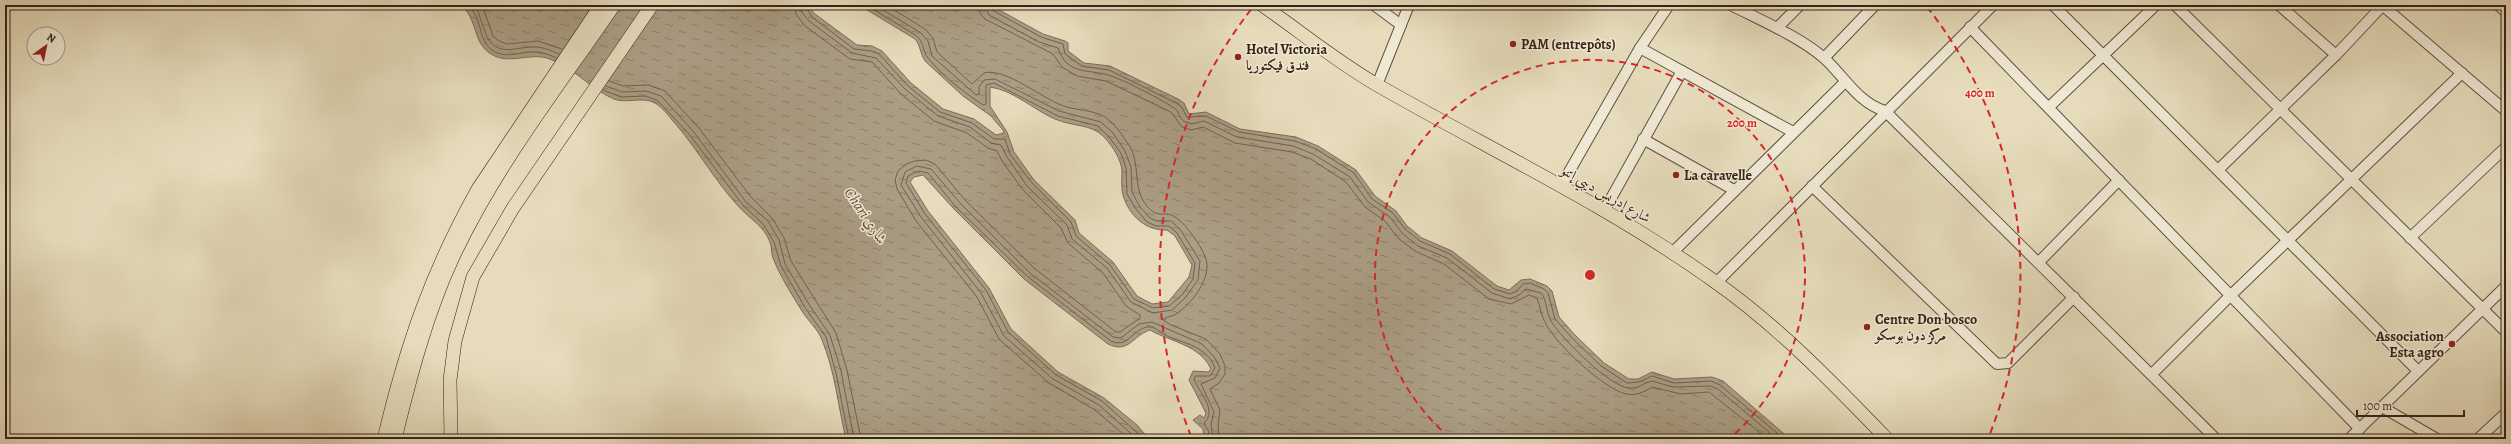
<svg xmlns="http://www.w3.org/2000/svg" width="2511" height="444" font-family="Alegreya,Amiri,serif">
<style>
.water{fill:url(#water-ripples);stroke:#7b6c59;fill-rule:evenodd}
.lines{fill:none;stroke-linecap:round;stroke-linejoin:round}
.shore{stroke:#70604e;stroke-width:1}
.minor-casing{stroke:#615041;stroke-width:12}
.major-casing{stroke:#352218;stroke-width:14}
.minor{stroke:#efe8d3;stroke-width:10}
.major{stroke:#e6dcbc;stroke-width:13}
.ring{fill:none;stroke:#d62828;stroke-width:2;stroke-dasharray:7 5}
.poi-dot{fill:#8f2418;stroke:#efe8d3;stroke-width:1.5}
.labels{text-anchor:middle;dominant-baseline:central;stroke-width:3;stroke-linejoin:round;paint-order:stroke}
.poi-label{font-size:14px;font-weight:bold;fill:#352218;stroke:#efe8d3;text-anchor:start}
.street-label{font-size:14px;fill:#352218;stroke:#efe8d3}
.water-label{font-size:15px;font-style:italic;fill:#5e4d3e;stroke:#efe8d3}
.centre{fill:#d62828;stroke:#efe8d3;stroke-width:2}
.ring-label{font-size:12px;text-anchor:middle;font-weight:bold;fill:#d62828;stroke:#efe8d3;stroke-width:3;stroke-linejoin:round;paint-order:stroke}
</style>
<defs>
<pattern id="water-ripples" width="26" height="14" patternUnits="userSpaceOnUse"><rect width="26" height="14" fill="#aa9d84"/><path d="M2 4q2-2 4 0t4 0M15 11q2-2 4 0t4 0" fill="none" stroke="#8b806b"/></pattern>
</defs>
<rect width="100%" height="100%" fill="#e6dcbc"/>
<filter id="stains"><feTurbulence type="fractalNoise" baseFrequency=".005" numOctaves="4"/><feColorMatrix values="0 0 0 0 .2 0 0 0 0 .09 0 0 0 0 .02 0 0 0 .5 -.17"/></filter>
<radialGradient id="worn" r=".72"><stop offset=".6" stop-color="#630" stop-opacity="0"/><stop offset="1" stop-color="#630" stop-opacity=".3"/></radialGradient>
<path class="water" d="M460,5H807L815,14L857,45L872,46L882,51L911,83L943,109L974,119L996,135L1004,133L1003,130L991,116L963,96L925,61C920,54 921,46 915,39L859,5H990L1043,34L1065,41L1068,43V51L1084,63L1110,66L1178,99L1184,103L1189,114L1206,112L1240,129L1296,137L1318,146L1356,170L1375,196L1396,211L1407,226L1422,238L1452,251L1497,286L1509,290L1521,280L1530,279L1547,286L1552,291L1559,317L1575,335L1604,363L1629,379H1638L1652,372L1674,379L1712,377L1723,381L1790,439H1204L1203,429L1193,420L1200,415L1204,418L1206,413L1189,380L1193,371L1208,372L1211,369C1200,345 1171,342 1150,330C1132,336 1129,354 1108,344L1024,279L954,209L923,175L914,177L910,182L928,211L989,288L1011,329L1058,372L1104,398L1137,425L1149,439H846C838,406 835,371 822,340C818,329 808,321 802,311C792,295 780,276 773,258C771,253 772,247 770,242C764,226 750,219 739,207C714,180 697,148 673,121C668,115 662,107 655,103C643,96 627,104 614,99C590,89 573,66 547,58C528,53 508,65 491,54C472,43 478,17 460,5ZM990,87C1013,90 1034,110 1055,119C1073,127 1091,123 1105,138C1113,147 1121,159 1122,171C1122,178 1121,188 1123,195C1129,216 1146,231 1167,230L1175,236L1192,265L1189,277L1168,302L1152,304L1137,296L1113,262L1079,233L1075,220L1034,180L1014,152L1007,132L990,106Z"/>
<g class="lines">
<g class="shore">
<path d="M467,5C483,15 477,40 492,50C506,60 521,51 535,52C542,52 550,55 556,58"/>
<path d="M475,5C480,14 485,35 489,40C501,57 519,46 535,47C543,47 552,51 559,54"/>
<polyline points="482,5 493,36 499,41 507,44 538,41 562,49"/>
<polyline points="794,5 796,14 805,26 850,59 872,62 901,94 934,121 967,133 988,148 997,151 1002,161 1023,190 1061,228 1068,243 1103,273 1126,306 1140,315 1140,318 1120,332 1116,332 1034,268 964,199 935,164 926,160 915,161 906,164 898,171 895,180 897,189 916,221 977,297 999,339 1049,383 1095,410 1129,439"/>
<polyline points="800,5 801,11 809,21 852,53 876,58 905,89 938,116 970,127 991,143 1001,145 1007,157 1027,186 1067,225 1072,239 1107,268 1131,302 1153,313 1172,310 1185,298 1198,280 1200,261 1180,229 1171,221 1157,221 1150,218 1140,207 1132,192 1131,167 1125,151 1113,133 1101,122 1059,111 995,79 984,80 979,87 979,94 976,95 932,56 928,41 921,33 875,5"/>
<path d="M805,5L812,17L854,49L872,51L879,54L908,86L940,112L972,123L994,139H1005L1010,154L1031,182L1071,222L1076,236L1110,265L1134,299L1153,308L1169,306L1182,295L1193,279L1195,263L1177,233L1169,226H1156L1147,222L1136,209L1127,194L1126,168L1121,153L1109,137L1098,126L1058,116L994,83L986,85V104L983,105C964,92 942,76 928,58C922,51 925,44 917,36L866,5"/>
<path d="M886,5L925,29L933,38L937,52L972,84L984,73C1004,67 1042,98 1061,105C1075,111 1092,109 1105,117C1115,124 1122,135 1129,145C1141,164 1132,187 1146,205C1160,221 1162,209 1175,217C1186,223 1206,252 1207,264C1208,283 1191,304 1176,314C1172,317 1166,316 1163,320L1171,325L1206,339L1220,354L1225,366V374L1219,383L1210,389L1220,410L1218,425L1219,439"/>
<path d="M978,5L980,13L985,19L1053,54L1062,67L1077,76L1106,81L1171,112L1182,127L1191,130L1203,127L1235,143L1292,152L1311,159L1346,182L1365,207L1385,221L1398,238L1415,251L1444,264L1489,299L1511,304L1529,295L1537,298C1540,306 1541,316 1546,324C1556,344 1604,389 1626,394C1636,396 1644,392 1652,387L1681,394L1709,392L1768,439"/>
<path d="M984,5L989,15L1039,42L1058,48C1067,75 1087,69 1108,75C1122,79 1161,99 1174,108C1179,111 1179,118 1185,122L1192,124L1204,121L1237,137L1293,146L1313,154L1350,177L1368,202L1390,217L1402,233L1418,246L1447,258L1492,293L1510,299L1519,295L1526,289L1541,293C1547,299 1546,313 1551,321C1561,338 1610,387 1629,388C1639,389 1643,383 1652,381L1673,387L1710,386L1718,389L1777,439"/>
<polyline points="989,5 992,10 1041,37 1063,44 1065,54 1082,66 1109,70 1176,103 1181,106 1187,117 1206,116 1239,132 1295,141 1316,149 1354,173 1372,199 1393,213 1405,229 1420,241 1450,254 1494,289 1510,294 1517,291 1523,284 1530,283 1544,289 1548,293 1555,319 1572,338 1601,366 1627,383 1639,382 1652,376 1674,383 1711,381 1720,385 1784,439"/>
<polyline points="609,81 623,86 649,85 665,91 698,127 751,197 772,218 784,238 791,261 836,333 847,370 861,439"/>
<polyline points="606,86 622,92 646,91 661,96 693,131 746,202 768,221 779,240 785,264 810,306 830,335 841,371 854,439"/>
<polyline points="603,90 621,97 645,96 657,100 689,134 743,205 763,224 774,242 781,266 806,309 826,337 836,373 849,439"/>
<polyline points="1137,439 1099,405 1053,379 1004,336 981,293 921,217 901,185 905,172 917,166 931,169 960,203 1030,273 1113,337 1121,338 1139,324 1152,322 1202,344 1215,358 1220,368 1215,378 1201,384 1214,412 1211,424 1213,439"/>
<path d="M1144,439L1102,401L1056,375L1008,332L986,290L925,214L906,183L908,176L918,171L928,173L956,207L1027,276L1111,341C1128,349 1132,329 1148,327C1154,326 1160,332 1165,335C1184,344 1206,345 1215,368L1210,376H1195L1194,379C1199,393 1218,410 1204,423L1209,432L1208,439"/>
</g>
<defs>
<g id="minor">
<polyline points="1374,5 1401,25"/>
<path d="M1731,5C1760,20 1800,37 1824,58C1844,76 1858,103 1885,111L2216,439"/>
<polyline points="2053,5 2418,371"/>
<polyline points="2175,5 2506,332"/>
<polyline points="2279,5 2336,55"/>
<polyline points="2382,5 2506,111"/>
<polyline points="2498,5 2506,12"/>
<polyline points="1970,27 2360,429"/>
<polyline points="1777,28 1800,5"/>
<polyline points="1640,48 1793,132"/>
<polyline points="1824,58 1875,5"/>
<polyline points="1377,85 1409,5"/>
<polyline points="2049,107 2156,5"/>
<polyline points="1643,139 1734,190"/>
<polyline points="2218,170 2336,55 2383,5"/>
<polyline points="1561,186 1640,48 1669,5"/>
<polyline points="1812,186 1997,364 2008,363 2074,297"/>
<polyline points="1604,211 1682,71"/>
<polyline points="2410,238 2506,147"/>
<polyline points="1673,252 1845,82"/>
<polyline points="2039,262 2119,180"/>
<polyline points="1716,283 1993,5"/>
<polyline points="2152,374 2230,296 2462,73"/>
<polyline points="2382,407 2437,439"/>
<polyline points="2349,439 2506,286"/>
<polyline points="2478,439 2506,413"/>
</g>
<g id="major">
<path d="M1262,5C1301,32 1337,62 1379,86C1491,150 1609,206 1714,281C1778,326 1833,383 1887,439"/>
<path d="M384,439C406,346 431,273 478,189L601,5"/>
<path d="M395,439C410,378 426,315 453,257C495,167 558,87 614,5"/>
<polyline points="451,439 450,380 455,341 473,277 513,208 652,5"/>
</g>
</defs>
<use href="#minor" class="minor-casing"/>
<use href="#major" class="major-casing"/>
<use href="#minor" class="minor"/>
<use href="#major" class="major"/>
</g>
<g class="ring">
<path d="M1450 438A215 215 0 1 1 1730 438"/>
<path d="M1191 436A430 430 0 0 1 1253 7M1927 7A430 430 0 0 1 1989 436"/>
</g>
<g class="poi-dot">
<circle cx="1513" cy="44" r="4"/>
<circle cx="1238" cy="57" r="4"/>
<circle cx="1676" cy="175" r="4"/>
<circle cx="1867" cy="327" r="4"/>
<circle cx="2452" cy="344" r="4"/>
</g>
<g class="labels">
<g class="poi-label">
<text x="1521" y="44">PAM (entrepôts)</text>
<text x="1246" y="49">Hotel Victoria<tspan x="1246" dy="16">فندق فيكتوريا</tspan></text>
<text x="1684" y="175">La caravelle</text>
<text x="1875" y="319">Centre Don bosco<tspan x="1875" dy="16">مركز دون بوسكو</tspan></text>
<text x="2444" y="336" text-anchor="end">Association<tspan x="2444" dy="16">Esta agro</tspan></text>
</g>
<g class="street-label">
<text transform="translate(1606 194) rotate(30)">شارع إدريس ديبي إتنو</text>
</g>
<g class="water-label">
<text transform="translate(866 216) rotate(56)">Chari شاري</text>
</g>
</g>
<circle cx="1590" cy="275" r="6" class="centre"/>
<g class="ring-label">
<text x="1980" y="97">400 m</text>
<text x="1742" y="127">200 m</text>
</g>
<rect width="2511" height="444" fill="none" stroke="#e6dcbc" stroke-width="20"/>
<rect x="6" y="6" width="2499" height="432" fill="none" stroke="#352218" stroke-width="2"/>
<rect x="10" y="10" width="2491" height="424" fill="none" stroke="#352218"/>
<g transform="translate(46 46) rotate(33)"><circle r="19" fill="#efe8d3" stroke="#a59988"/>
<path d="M0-3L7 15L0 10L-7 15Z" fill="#8f2418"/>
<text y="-6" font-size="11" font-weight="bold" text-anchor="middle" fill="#352218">N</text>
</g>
<path d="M2357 410v6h107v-6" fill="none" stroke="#352218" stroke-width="2"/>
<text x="2363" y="410" font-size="12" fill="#352218" stroke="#efe8d3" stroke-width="3" paint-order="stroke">100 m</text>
<rect width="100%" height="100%" filter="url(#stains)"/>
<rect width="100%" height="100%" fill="url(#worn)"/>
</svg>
